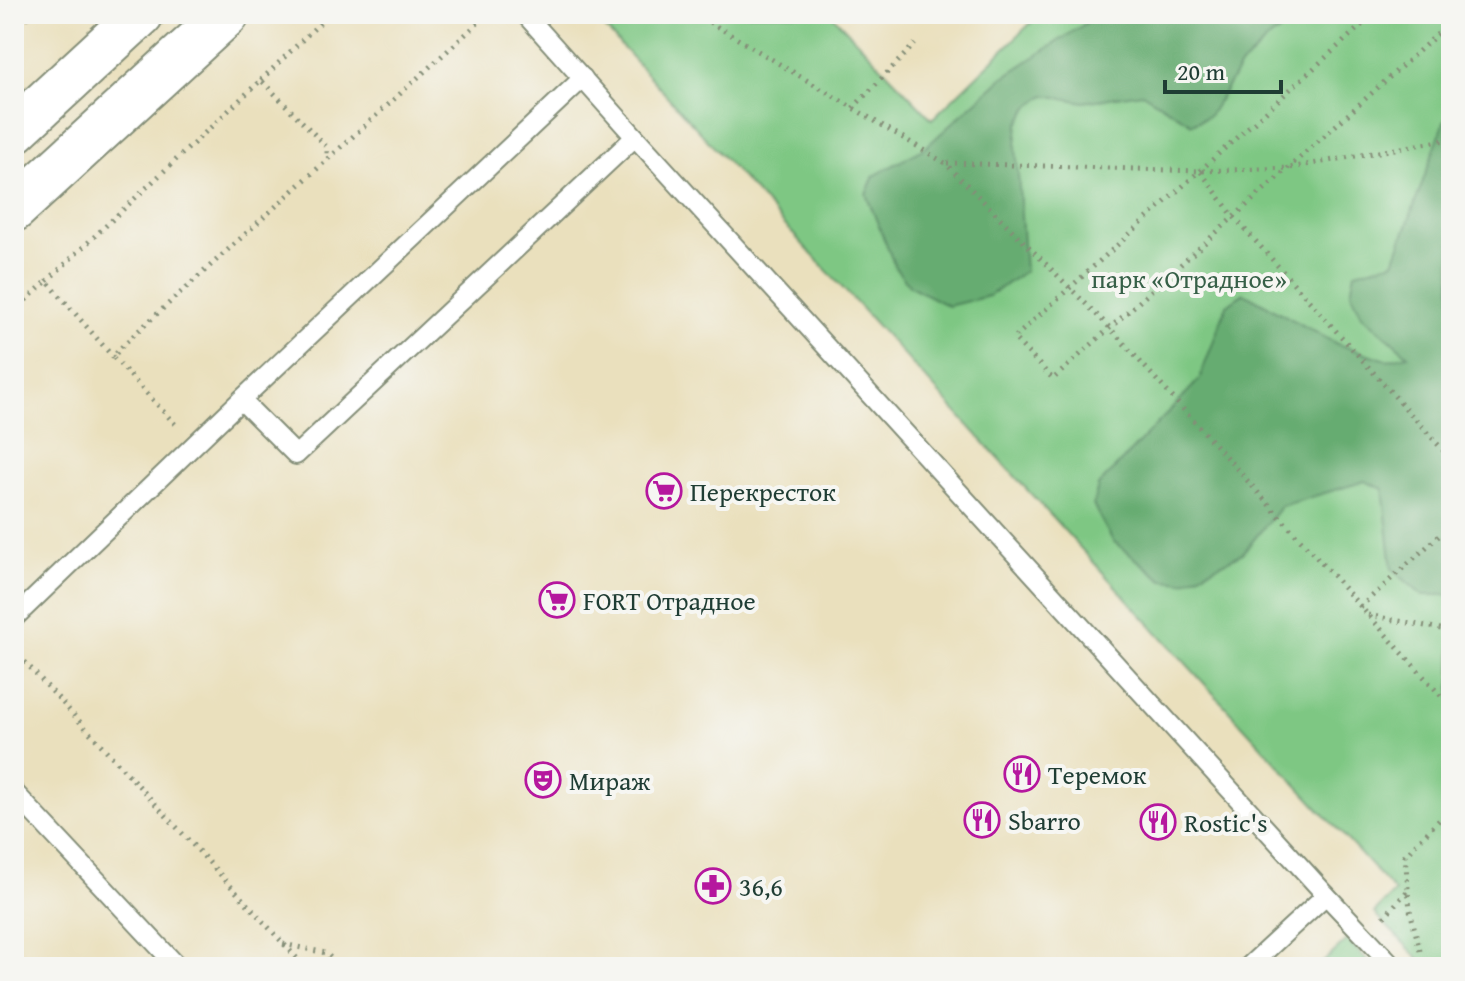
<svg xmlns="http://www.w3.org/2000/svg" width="1465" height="981" font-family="'Gentium Book Plus',serif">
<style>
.green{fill:#7ec783;stroke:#4e825c;stroke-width:2}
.forest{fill:#66ac71;stroke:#427452;stroke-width:2}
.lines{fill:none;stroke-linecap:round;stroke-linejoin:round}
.lane-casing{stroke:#848e78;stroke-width:22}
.secondary-casing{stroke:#848e78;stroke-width:48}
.path{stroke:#848e78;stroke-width:5;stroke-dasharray:2 6;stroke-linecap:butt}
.lane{stroke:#fff;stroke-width:18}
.secondary{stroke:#fff;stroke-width:44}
.labels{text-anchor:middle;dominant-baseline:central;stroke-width:8;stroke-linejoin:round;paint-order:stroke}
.park-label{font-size:26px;fill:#376048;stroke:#f6f6f2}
.poi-label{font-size:26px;fill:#1f3d34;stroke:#f6f6f2;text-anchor:start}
</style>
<rect width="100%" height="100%" fill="#f6f6f2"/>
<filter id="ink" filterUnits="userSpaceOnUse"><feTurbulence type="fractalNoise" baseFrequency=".0125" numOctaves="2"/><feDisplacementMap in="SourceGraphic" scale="16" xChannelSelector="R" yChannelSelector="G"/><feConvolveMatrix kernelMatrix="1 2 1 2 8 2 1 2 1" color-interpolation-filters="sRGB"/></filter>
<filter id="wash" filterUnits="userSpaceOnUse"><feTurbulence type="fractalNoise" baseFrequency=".006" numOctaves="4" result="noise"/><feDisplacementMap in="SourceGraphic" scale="32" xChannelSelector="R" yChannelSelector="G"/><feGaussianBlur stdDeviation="1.8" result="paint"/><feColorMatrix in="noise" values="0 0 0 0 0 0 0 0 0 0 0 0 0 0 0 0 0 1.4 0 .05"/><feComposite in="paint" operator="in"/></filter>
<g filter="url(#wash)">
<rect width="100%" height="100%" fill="#eae0bd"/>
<g class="green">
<polygon points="592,14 831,14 932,119 1040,14 1451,14 1451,967 1427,967 1374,913 1395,892"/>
<polygon points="1348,940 1374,967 1318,967 1347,940"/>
</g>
<g class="forest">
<polygon points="1100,14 1314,14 1273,35 1241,65 1209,116 1192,124 1142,93 1084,102 1045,95 1029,107 1018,124 1016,146 1025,271 989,296 948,306 910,286 896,269 866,194 874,176 926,147 1002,78"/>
<polygon points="1451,115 1451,595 1422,595 1392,569 1383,489 1365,481 1281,506 1243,553 1184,582 1163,580 1113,541 1093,505 1098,486 1199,380 1227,305 1244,293 1337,344 1387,360 1408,355 1362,315 1351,292 1355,272 1394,262 1444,122"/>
</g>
</g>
<g filter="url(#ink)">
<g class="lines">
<defs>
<g id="lane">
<polyline points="525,14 635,137 1326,895 1394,967"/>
<polyline points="241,400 296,455 635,137"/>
<polyline points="14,618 241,400 583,78"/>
<polyline points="14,792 178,967"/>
<polyline points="1248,967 1326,895"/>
</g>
<g id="secondary">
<polyline points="14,131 141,14"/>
<polyline points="14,209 227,14"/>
</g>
</defs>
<use href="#lane" class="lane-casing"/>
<use href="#secondary" class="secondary-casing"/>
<g class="path">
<polyline points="696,14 945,163 1110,328 1451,707"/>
<polyline points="1374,14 1014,338 1053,379 1451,22"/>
<polyline points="14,29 31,14"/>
<polyline points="261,80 329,14"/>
<polyline points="853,108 915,44"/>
<polyline points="947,163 1200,171 1289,168 1451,139"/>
<polyline points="1201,172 1234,217 1451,459"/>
<polyline points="47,281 261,80 327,147 327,158"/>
<polyline points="14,311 47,281 113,357"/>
<polyline points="175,424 113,357 125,343 488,14"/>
<polyline points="1360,607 1451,525"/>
<polyline points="1368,615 1451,631"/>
<polyline points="14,650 305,967"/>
<polyline points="1384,917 1408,890"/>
<polyline points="283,944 326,953 339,967"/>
<polyline points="1420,951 1410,910 1405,855 1451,808"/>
<polyline points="1336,967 1347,957"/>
</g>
<use href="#lane" class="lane"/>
<use href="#secondary" class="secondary"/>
</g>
</g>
<defs>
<symbol id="supermarket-ring" viewBox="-11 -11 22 22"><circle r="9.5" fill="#f6f6f2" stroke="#b5179e" stroke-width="1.5"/><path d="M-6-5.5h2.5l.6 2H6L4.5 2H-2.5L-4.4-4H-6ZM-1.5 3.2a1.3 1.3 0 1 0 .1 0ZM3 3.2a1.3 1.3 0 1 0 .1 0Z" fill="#b5179e"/></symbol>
<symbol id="restaurant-ring" viewBox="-11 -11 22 22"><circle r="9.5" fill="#f6f6f2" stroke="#b5179e" stroke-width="1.5"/><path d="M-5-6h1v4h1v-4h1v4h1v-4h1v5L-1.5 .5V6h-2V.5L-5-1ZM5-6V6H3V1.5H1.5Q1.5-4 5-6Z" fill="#b5179e"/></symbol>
<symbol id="theatre-ring" viewBox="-11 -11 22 22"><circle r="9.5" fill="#f6f6f2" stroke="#b5179e" stroke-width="1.5"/><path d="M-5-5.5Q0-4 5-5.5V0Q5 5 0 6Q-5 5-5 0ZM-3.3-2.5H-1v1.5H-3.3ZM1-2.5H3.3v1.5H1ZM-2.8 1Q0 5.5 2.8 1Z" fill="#b5179e"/></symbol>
<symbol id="pharmacy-ring" viewBox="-11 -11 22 22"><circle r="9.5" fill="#f6f6f2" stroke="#b5179e" stroke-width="1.5"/><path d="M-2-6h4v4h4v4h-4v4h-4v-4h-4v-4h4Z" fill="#b5179e"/></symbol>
</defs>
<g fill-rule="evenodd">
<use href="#supermarket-ring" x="644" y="471" width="40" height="40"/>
<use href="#supermarket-ring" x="537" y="580" width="40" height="40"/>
<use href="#restaurant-ring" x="1002" y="754" width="40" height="40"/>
<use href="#theatre-ring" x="523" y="760" width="40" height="40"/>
<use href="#restaurant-ring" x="962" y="800" width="40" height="40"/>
<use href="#restaurant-ring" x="1138" y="802" width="40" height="40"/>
<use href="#pharmacy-ring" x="693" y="866" width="40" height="40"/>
</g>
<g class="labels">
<g class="park-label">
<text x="1189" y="278">парк «Отрадное»</text>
</g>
<g class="poi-label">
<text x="690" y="491">Перекресток</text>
<text x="583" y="600">FORT Отрадное</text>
<text x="1048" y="774">Теремок</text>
<text x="569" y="780">Мираж</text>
<text x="1008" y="820">Sbarro</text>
<text x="1184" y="822">Rostic's</text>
<text x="739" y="886">36,6</text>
</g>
</g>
<rect width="1465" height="981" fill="none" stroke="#f6f6f2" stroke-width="48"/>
<path d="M1165 80v12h116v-12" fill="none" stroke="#1f3d34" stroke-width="4"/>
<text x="1177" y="80" font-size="24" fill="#1f3d34" stroke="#f6f6f2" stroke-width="6" paint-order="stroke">20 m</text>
</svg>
